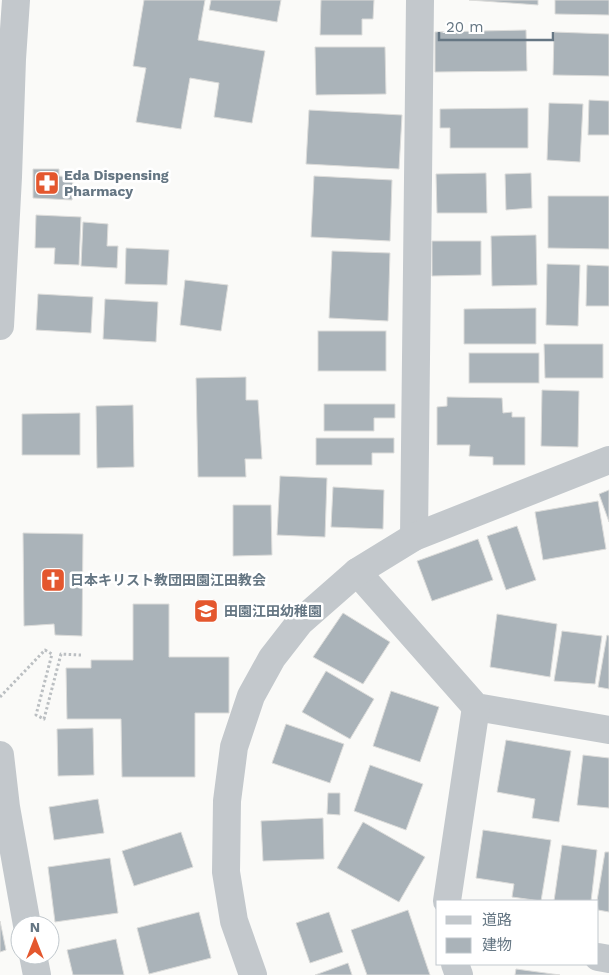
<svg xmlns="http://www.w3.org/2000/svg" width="609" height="975" font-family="'Work Sans','Noto Sans JP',sans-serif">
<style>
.building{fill:#aab3b9;stroke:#dcdcda}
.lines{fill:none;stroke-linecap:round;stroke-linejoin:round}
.path{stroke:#bbbfc2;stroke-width:3;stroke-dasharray:2.5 2.5;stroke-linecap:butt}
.street{stroke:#c3c8cc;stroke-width:28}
.labels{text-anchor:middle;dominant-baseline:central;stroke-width:5;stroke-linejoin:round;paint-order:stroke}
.poi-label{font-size:14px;font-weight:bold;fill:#657683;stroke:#fff;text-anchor:start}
</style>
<rect width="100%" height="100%" fill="#fafaf8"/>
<g class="building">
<polygon points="144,0 205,0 198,40 265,51 252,123 214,117 219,83 190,78 181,129 136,122 146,68 133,66"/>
<polygon points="211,0 281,0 277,22 209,10"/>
<polygon points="321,0 374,0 373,19 362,19 362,35 320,35"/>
<polygon points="469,0 538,0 538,5"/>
<polygon points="555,0 609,0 609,15 555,14"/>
<polygon points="526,30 527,71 435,72 435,32"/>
<polygon points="554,32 609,34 609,76 553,75"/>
<polygon points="315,47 385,47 386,94 316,95"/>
<polygon points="589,100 609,101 609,135 588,135"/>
<polygon points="549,103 583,104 580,162 547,160"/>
<polygon points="528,108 528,148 450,148 450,128 440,128 440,109"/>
<polygon points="309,110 402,115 399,169 306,164"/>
<polygon points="33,169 59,169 59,176 73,177 72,200 33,198"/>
<polygon points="486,173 487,213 437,213 436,174"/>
<polygon points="531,173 532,208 506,210 505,174"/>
<polygon points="314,176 392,180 390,241 311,237"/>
<polygon points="548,196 609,196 609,249 548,248"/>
<polygon points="36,215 81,217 79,265 54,264 55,248 35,248"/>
<polygon points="83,222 108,224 107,246 118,246 117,268 81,266"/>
<polygon points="536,235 537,285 492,286 491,236"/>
<polygon points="432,241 481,241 481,275 432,276"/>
<polygon points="126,248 169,250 167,285 125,284"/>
<polygon points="332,251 390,253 388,321 329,318"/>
<polygon points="547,264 580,265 578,326 546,325"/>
<polygon points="587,265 609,266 609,306 586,306"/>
<polygon points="185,280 228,285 221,331 180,325"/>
<polygon points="38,294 93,297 91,333 36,330"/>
<polygon points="105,299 158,302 156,342 103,339"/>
<polygon points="536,308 536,344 464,344 464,309"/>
<rect x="318" y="331" width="68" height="40"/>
<polygon points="544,344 603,344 603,378 545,378"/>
<rect x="469" y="353" width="70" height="30"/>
<polygon points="246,377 246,400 258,400 262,459 245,459 246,477 198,477 196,378"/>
<polygon points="542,390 579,391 578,447 541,446"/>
<polygon points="447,397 502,398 503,413 512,412 512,417 525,417 525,465 493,465 493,457 469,456 470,445 437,445 437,407 447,406"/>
<polygon points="324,404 395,404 395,418 374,418 374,431 324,431"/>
<polygon points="133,405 134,467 97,468 96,406"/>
<polygon points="80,413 80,455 22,455 22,414"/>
<polygon points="316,438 394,438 394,453 372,453 372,465 316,465"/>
<polygon points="280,476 327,478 325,537 277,535"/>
<polygon points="333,487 384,490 383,529 331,527"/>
<polygon points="609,490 609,522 599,494"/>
<polygon points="598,501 606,549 543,560 535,512"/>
<polygon points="233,505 271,505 272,555 233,556"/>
<polygon points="517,526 536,580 506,590 487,536"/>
<polygon points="23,533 83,534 82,636 55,635 54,624 24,626"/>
<polygon points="478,539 493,580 432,601 417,561"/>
<polygon points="133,604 169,604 169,657 229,657 229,713 195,713 195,777 122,777 121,719 67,719 66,668 91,668 91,660 133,660"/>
<polygon points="343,613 390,642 363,684 313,657"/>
<polygon points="497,614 557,624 550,677 490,667"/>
<polygon points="562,631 602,636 595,684 554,681"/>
<polygon points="607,635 609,636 609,689 598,687"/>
<polygon points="326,671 374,699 350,739 302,712"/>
<polygon points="391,691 439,707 420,762 373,746"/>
<polygon points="286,724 344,744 330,783 272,763"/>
<polygon points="93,728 94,775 58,776 57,729"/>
<polygon points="506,740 571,751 559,822 532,818 535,799 497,792"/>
<polygon points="583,755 609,758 609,808 577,805"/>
<polygon points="370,765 423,784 406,830 354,811"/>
<polygon points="328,793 340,793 340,815 327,814"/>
<polygon points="98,799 104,833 54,840 49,807"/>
<polygon points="323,818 324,859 263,861 261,821"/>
<polygon points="363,822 425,857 399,902 337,868"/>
<polygon points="483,830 551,840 541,901 512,897 514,884 476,878"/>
<polygon points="181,832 193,867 134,886 122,851"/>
<polygon points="562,845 597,850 591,901 554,901"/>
<polygon points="605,852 609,852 609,912 598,910 597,901"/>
<polygon points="110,858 118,913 55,922 48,867"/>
<polygon points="408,910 430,975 367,975 351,930"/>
<polygon points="199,912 211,958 149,974 137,928"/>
<polygon points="329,912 343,952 310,963 296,923"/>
<polygon points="0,921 6,950 0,952"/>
<polygon points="116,939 124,975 73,975 67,950"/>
<polygon points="348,963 352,975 315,975"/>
<polygon points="516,969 560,975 515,975"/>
</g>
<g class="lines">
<polyline class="path" points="0,697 45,650 52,654 36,715 44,719 61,654 81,655"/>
<g class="street">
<polyline points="0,326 8,177 12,59 16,0"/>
<polyline points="414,537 420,0"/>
<polyline points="357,572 476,707 609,730"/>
<polyline points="0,755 6,807 27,925"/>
<polyline points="447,901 476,707"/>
<polyline points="33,955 37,975"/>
<polyline points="598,957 609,959"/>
<polyline points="455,964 459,975"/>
<polyline points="253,975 234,921 226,872 227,801 234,747 251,696 272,658 300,622 357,572 414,537 609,460"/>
</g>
</g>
<defs>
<symbol id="pharmacy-square" viewBox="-11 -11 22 22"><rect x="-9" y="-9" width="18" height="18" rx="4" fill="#e4572e" stroke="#fff"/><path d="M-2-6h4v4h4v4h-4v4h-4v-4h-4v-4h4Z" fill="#fff"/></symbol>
<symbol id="church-square" viewBox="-11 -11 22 22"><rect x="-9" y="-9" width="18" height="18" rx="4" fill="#e4572e" stroke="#fff"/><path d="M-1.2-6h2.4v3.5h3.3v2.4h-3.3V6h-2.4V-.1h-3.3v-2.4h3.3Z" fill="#fff"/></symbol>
<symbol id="school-square" viewBox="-11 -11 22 22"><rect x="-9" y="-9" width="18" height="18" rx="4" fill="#e4572e" stroke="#fff"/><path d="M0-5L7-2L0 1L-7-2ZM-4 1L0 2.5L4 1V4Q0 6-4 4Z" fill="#fff"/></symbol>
</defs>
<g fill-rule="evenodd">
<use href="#pharmacy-square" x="33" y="169" width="28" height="28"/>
<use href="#church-square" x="39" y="566" width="28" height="28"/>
<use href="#school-square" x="192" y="597" width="28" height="28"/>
</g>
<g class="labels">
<g class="poi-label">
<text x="64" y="175">Eda Dispensing<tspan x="64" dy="16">Pharmacy</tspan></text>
<text x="70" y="580">日本キリスト教団田園江田教会</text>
<text x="224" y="611">田園江田幼稚園</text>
</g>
</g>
<rect x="436" y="900" width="162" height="65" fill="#ffffff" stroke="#c1c8cd"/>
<rect x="446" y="916" width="25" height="8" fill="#c3c8cc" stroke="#c1c8cd"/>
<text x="482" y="925" font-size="15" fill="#657683">道路</text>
<rect x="446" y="938" width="25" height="15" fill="#aab3b9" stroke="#c1c8cd"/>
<text x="482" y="950" font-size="15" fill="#657683">建物</text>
<g transform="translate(35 940)"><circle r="24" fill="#ffffff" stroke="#c1c8cd"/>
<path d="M0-4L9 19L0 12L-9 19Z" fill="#e4572e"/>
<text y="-8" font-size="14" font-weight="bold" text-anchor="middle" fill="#657683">N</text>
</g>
<path d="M439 32v8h114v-8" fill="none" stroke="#657683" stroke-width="2.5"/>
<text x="446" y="32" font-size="15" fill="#657683" stroke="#ffffff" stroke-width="4" paint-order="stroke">20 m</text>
</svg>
